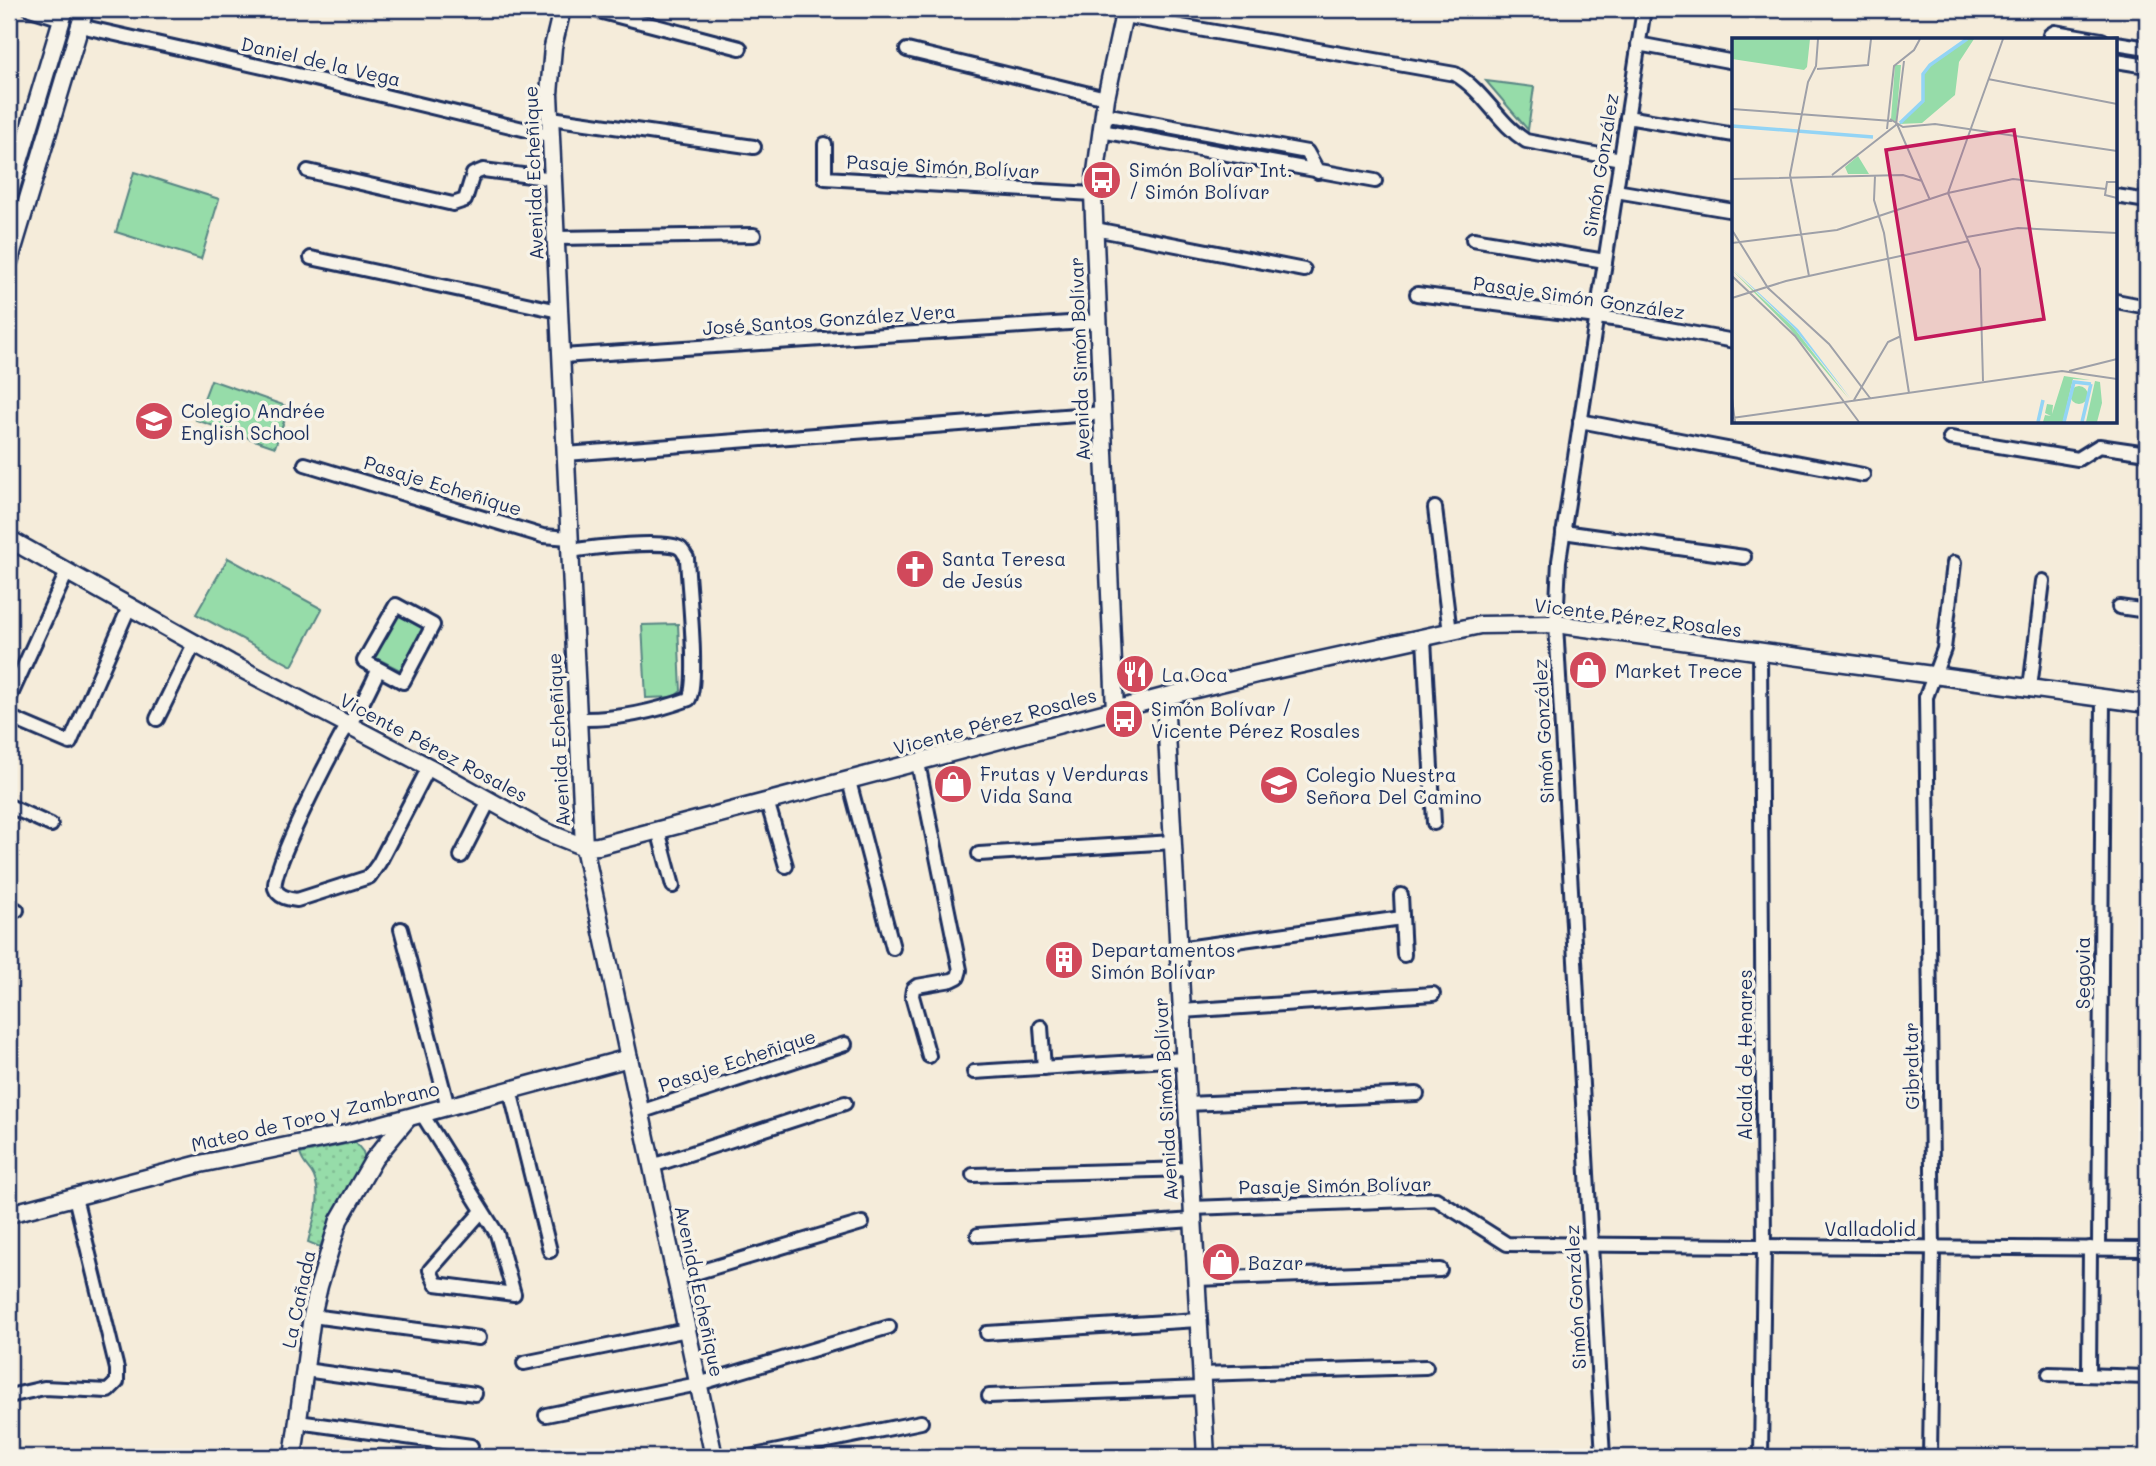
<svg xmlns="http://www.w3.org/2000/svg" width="2156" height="1466" font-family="Mali,sans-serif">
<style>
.grass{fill:#96dca9;stroke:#588684;stroke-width:2}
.park{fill:url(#park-dots);stroke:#588684;stroke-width:2}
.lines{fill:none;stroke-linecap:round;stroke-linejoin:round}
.street-casing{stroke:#1b2f5e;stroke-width:18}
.secondary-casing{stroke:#1b2f5e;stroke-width:21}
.street{stroke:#f7f3e8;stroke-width:12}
.secondary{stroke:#f7f3e8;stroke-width:16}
.labels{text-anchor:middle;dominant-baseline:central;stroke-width:7;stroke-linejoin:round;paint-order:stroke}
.street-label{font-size:19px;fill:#1b2f5e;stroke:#f7f3e8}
.poi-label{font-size:19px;fill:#1b2f5e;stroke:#f7f3e8;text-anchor:start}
.inset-river{fill:none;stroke:#93d4f5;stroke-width:3.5}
.inset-road{fill:none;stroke:#9ea0a8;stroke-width:2}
.view{fill:#c2185b;fill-opacity:0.15;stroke:#c2185b;stroke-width:3.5}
.inset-edge{fill:none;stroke:#1b2f5e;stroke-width:3.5}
</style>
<defs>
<pattern id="park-dots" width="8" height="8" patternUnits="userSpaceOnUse" patternTransform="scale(1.75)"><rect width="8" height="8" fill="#96dca9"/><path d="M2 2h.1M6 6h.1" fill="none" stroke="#81bd94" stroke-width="1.8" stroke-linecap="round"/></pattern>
</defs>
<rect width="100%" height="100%" fill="#f5ecda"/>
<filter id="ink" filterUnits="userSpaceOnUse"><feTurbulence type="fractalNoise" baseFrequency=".0143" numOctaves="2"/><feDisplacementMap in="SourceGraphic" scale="14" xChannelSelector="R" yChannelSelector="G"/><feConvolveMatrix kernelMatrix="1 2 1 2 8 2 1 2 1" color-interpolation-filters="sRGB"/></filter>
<g filter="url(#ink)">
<g class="grass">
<polygon points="1486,81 1534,87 1528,130"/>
<polygon points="134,172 219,199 201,259 116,232"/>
<polygon points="211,380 289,407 275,447 196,420"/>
<polygon points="228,558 322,609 292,666 196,614"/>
<polygon points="397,612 424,626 400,670 374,657"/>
<polygon points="678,624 681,691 674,697 646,698 642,625"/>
</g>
<path class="park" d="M355,1142L363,1152L366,1163L339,1202L320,1247L308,1242C313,1221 323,1197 314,1177C310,1167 304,1167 300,1154Z"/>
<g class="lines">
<defs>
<g id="street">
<polyline points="30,9 62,19"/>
<polyline points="591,9 740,48"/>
<path d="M1124,16L1455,74C1484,91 1498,123 1526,141L1621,159"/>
<polyline points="80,26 285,72 552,136"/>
<polyline points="2049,40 2050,35 2055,32 2102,40"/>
<polyline points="2116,43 2147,48"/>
<polyline points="1638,44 1734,62"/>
<polyline points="907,50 1106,98"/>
<polyline points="2116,61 2147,66"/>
<polyline points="1104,114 1307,152 1318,172"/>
<polyline points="1627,117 1734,135"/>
<polyline points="551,118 754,147"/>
<polyline points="1101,131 1375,181"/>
<polyline points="825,144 825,178 1093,194"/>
<polyline points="308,171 453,204 465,200 473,174 483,170 554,179"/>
<polyline points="1616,191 1734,211"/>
<polyline points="2116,196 2147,201"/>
<polyline points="1095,229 1304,270"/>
<polyline points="556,238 754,235"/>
<polyline points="1473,239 1605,261"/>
<polyline points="311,258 559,311"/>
<polyline points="1417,294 1620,320 1734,341"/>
<polyline points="2116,301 2147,307"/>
<polyline points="562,356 1099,321"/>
<polyline points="1580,421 1863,475"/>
<polyline points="1950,438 2078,459 2099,446 2147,453"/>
<polyline points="566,454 1103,413"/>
<polyline points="305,464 543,536 570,538"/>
<polyline points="1435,508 1450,633"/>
<polyline points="1563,532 1744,557"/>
<path d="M570,551C589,548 669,538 681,549C683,551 685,555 687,558C688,584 699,681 689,699C653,712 616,720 578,719"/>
<polyline points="2119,607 2147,611"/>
<polyline points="1424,639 1434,823"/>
<polyline points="1760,652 1764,1246 1761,1457"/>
<path d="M379,669L403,682L433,625L396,605L364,661L379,669C372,683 365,699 357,712C351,722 344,730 339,740C328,760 270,872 275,888C278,897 288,899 297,900L369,877L379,863L429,767"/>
<polyline points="2030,688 2043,581"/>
<polyline points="9,699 67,572"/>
<polyline points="9,717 70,743 130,605"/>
<polyline points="157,719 195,642"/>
<polyline points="918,763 960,970 958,977 952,980 917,986 913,989 912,996 929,1056"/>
<polyline points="849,781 893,948"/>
<polyline points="767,801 786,866"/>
<polyline points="9,806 51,825"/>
<polyline points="658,830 673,886"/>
<polyline points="979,854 1173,842"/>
<polyline points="461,856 489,801"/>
<polyline points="1401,895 1404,955"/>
<polyline points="9,906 17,910"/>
<polyline points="401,929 448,1107"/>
<polyline points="1178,949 1402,918"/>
<polyline points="1182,1011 1433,994"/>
<polyline points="1041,1027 1044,1068"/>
<polyline points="974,1072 1184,1059"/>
<polyline points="510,1090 550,1251"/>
<polyline points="1187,1104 1417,1094"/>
<polyline points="640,1112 845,1044"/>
<polyline points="422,1114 497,1234 514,1294 436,1284 430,1270 482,1211"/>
<polyline points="652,1166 845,1103"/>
<polyline points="973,1175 1190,1169"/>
<polyline points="1192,1208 1436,1199 1507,1244 2147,1249"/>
<polyline points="978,1235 1193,1220"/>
<polyline points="2099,1248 2103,698"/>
<polyline points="675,1279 862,1223"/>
<polyline points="1196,1279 1440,1270"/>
<polyline points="312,1316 479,1338"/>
<polyline points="987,1333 1198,1320"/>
<polyline points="524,1363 687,1330"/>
<polyline points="305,1370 475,1394"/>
<polyline points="1201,1374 1426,1367"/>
<polyline points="2049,1374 2147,1377"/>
<polyline points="2089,1375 2090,1248"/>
<polyline points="9,1396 44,1388 108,1391 117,1382 117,1369 75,1197"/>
<polyline points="989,1396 1202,1388"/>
<polyline points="546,1415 698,1384 889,1327"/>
<polyline points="298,1422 471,1446"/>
<polyline points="749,1457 921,1422"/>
<polyline points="1603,1457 1556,624 1559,561 1644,9"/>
<polyline points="1930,1457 1933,1247 1926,697 1944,649 1954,563"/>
</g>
<g id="secondary">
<polyline points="562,9 553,47 549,94 584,847 714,1457"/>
<polyline points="9,195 65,9"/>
<polyline points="9,262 85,9"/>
<polyline points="9,539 230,663 429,767 544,831 584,847 598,846 1175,694 1257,674 1480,625 1556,624 2147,704"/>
<polyline points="1165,697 1206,1457"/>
<polyline points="1115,711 1093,194 1106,98 1125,9"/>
<polyline points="9,1214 200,1164 350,1133 629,1058"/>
<polyline points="293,1457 312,1316 319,1286 339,1220 374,1159 408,1118"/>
</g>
</defs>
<use href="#street" class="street-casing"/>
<use href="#secondary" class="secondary-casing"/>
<use href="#street" class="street"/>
<use href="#secondary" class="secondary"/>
</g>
</g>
<defs>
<symbol id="bus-disc" viewBox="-11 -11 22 22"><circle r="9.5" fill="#d1495b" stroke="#f7f3e8"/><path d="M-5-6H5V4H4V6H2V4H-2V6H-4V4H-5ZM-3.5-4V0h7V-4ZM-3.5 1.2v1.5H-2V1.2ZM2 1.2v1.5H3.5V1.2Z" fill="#fff"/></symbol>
<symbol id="school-disc" viewBox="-11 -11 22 22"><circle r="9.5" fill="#d1495b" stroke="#f7f3e8"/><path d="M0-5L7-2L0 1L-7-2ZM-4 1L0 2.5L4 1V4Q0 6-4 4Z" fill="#fff"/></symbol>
<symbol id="church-disc" viewBox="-11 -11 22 22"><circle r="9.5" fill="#d1495b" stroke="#f7f3e8"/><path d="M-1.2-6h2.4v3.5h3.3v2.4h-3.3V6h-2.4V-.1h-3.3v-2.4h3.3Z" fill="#fff"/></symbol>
<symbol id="shop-disc" viewBox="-11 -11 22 22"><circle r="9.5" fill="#d1495b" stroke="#f7f3e8"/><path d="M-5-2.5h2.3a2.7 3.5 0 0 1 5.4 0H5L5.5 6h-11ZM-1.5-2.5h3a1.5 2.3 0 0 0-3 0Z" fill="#fff"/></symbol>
<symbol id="restaurant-disc" viewBox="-11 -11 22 22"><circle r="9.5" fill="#d1495b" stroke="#f7f3e8"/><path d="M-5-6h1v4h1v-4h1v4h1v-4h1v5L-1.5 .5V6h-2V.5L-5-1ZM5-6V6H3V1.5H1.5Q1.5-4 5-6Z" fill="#fff"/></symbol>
<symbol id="building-disc" viewBox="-11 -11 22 22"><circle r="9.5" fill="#d1495b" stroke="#f7f3e8"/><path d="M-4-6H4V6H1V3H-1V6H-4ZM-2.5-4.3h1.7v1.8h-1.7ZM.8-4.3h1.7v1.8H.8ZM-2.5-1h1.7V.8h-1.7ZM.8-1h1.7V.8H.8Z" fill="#fff"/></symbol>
</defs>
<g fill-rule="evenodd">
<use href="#bus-disc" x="1080" y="158" width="44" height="44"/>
<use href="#school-disc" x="132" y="399" width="44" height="44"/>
<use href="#church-disc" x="893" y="547" width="44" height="44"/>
<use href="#shop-disc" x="1566" y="648" width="44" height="44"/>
<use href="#restaurant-disc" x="1113" y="652" width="44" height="44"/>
<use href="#bus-disc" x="1102" y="697" width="44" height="44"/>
<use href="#shop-disc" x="931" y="762" width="44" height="44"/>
<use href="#school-disc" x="1257" y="763" width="44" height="44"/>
<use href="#building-disc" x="1042" y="938" width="44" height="44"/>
<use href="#shop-disc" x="1199" y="1240" width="44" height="44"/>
</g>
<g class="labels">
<g class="street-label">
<text transform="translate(321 61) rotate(13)">Daniel de la Vega</text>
<text transform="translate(1600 165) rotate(-81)">Simón González</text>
<text transform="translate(943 166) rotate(3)">Pasaje Simón Bolívar</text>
<text transform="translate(533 173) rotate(-92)">Avenida Echeñique</text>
<text transform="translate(1579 297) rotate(8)">Pasaje Simón González</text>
<text transform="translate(829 319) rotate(-4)">José Santos González Vera</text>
<text transform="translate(1079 359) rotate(-92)">Avenida Simón Bolívar</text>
<text transform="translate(443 485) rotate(17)">Pasaje Echeñique</text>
<text transform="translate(1638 617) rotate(7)">Vicente Pérez Rosales</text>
<text transform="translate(995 721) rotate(-15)">Vicente Pérez Rosales</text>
<text transform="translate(1543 731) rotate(-93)">Simón González</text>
<text transform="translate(558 740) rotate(-93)">Avenida Echeñique</text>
<text transform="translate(434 747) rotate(28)">Vicente Pérez Rosales</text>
<text transform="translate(2082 973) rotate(-90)">Segovia</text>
<text transform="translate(1744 1055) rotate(-90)">Alcalá de Henares</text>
<text transform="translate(737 1060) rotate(-18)">Pasaje Echeñique</text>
<text transform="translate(1911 1066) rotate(-91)">Gibraltar</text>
<text transform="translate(1165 1099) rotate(-93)">Avenida Simón Bolívar</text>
<text transform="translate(315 1116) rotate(-13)">Mateo de Toro y Zambrano</text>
<text transform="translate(1335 1185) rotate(-1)">Pasaje Simón Bolívar</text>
<text x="1870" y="1228">Valladolid</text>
<text transform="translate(700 1291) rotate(78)">Avenida Echeñique</text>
<text transform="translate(1575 1297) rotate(-93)">Simón González</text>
<text transform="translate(298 1299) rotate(-78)">La Cañada</text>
</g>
<g class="poi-label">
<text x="1129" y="169">Simón Bolívar Int.<tspan x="1129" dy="22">/ Simón Bolívar</tspan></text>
<text x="181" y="410">Colegio Andrée<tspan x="181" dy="22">English School</tspan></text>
<text x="942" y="558">Santa Teresa<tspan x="942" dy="22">de Jesús</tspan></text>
<text x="1615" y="670">Market Trece</text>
<text x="1162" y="674">La Oca</text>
<text x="1151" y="708">Simón Bolívar /<tspan x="1151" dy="22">Vicente Pérez Rosales</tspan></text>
<text x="980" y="773">Frutas y Verduras<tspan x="980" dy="22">Vida Sana</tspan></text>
<text x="1306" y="774">Colegio Nuestra<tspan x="1306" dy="22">Señora Del Camino</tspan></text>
<text x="1091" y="949">Departamentos<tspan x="1091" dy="22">Simón Bolívar</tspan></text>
<text x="1248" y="1262">Bazar</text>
</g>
</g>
<g transform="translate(1732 38)">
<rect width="385" height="385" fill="#f5ecda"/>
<path d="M0,1H78L75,29L72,32L0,21ZM126,118L137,136H116L113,129ZM332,338L358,342L341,341L331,384H311L313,377L319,378L313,375L315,366L321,367L320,376ZM363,343L368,344L370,365L365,384H354ZM338 357a9 9 0 1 1 18 0a9 9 0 1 1-18 0Z" fill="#96dca9"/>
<path d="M233,1H242L227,24L223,57L190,85L167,86L191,63V34ZM163,27H169L164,84L159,81ZM0,232L62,290L117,361L58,291Z" fill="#96dca9"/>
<path d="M0,230L66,291L119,361L62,290Z" fill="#93d4f5"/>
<path class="inset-river" d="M168,85L191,63V36L198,27L235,1M0,88L141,99M306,384L311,362M332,384L342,344L359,346M350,384L359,346"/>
<path class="inset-road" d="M85,31L136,27L139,1M256,41L385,66M0,71L160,83M158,81L171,89L203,86L385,113M165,86L198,162M155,91L162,28L182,12L188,1M238,93L216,155L248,231L251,343M238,93L271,1M100,137L164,87L172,23M143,138L142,162L152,195L177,355M0,141L171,137L190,143M385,144H375L373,157L385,160M0,192L36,250L97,306L138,360M235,199L286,190L385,195M0,205L105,192L216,155L281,141L374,151M0,238L63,298L127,384M77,238L58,137L76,44L84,28L86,1M0,260L54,243L237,203M337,333L385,321M0,360L3,384M122,362L156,304L169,298M0,380L330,333L385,341"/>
<path class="view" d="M282,92L312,281L184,301L154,112Z"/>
<rect width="385" height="385" class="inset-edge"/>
</g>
<rect width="2156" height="1466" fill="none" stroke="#f7f3e8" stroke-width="35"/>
<rect x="18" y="18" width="2121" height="1431" fill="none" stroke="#1b2f5e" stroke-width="2.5" filter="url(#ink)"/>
</svg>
